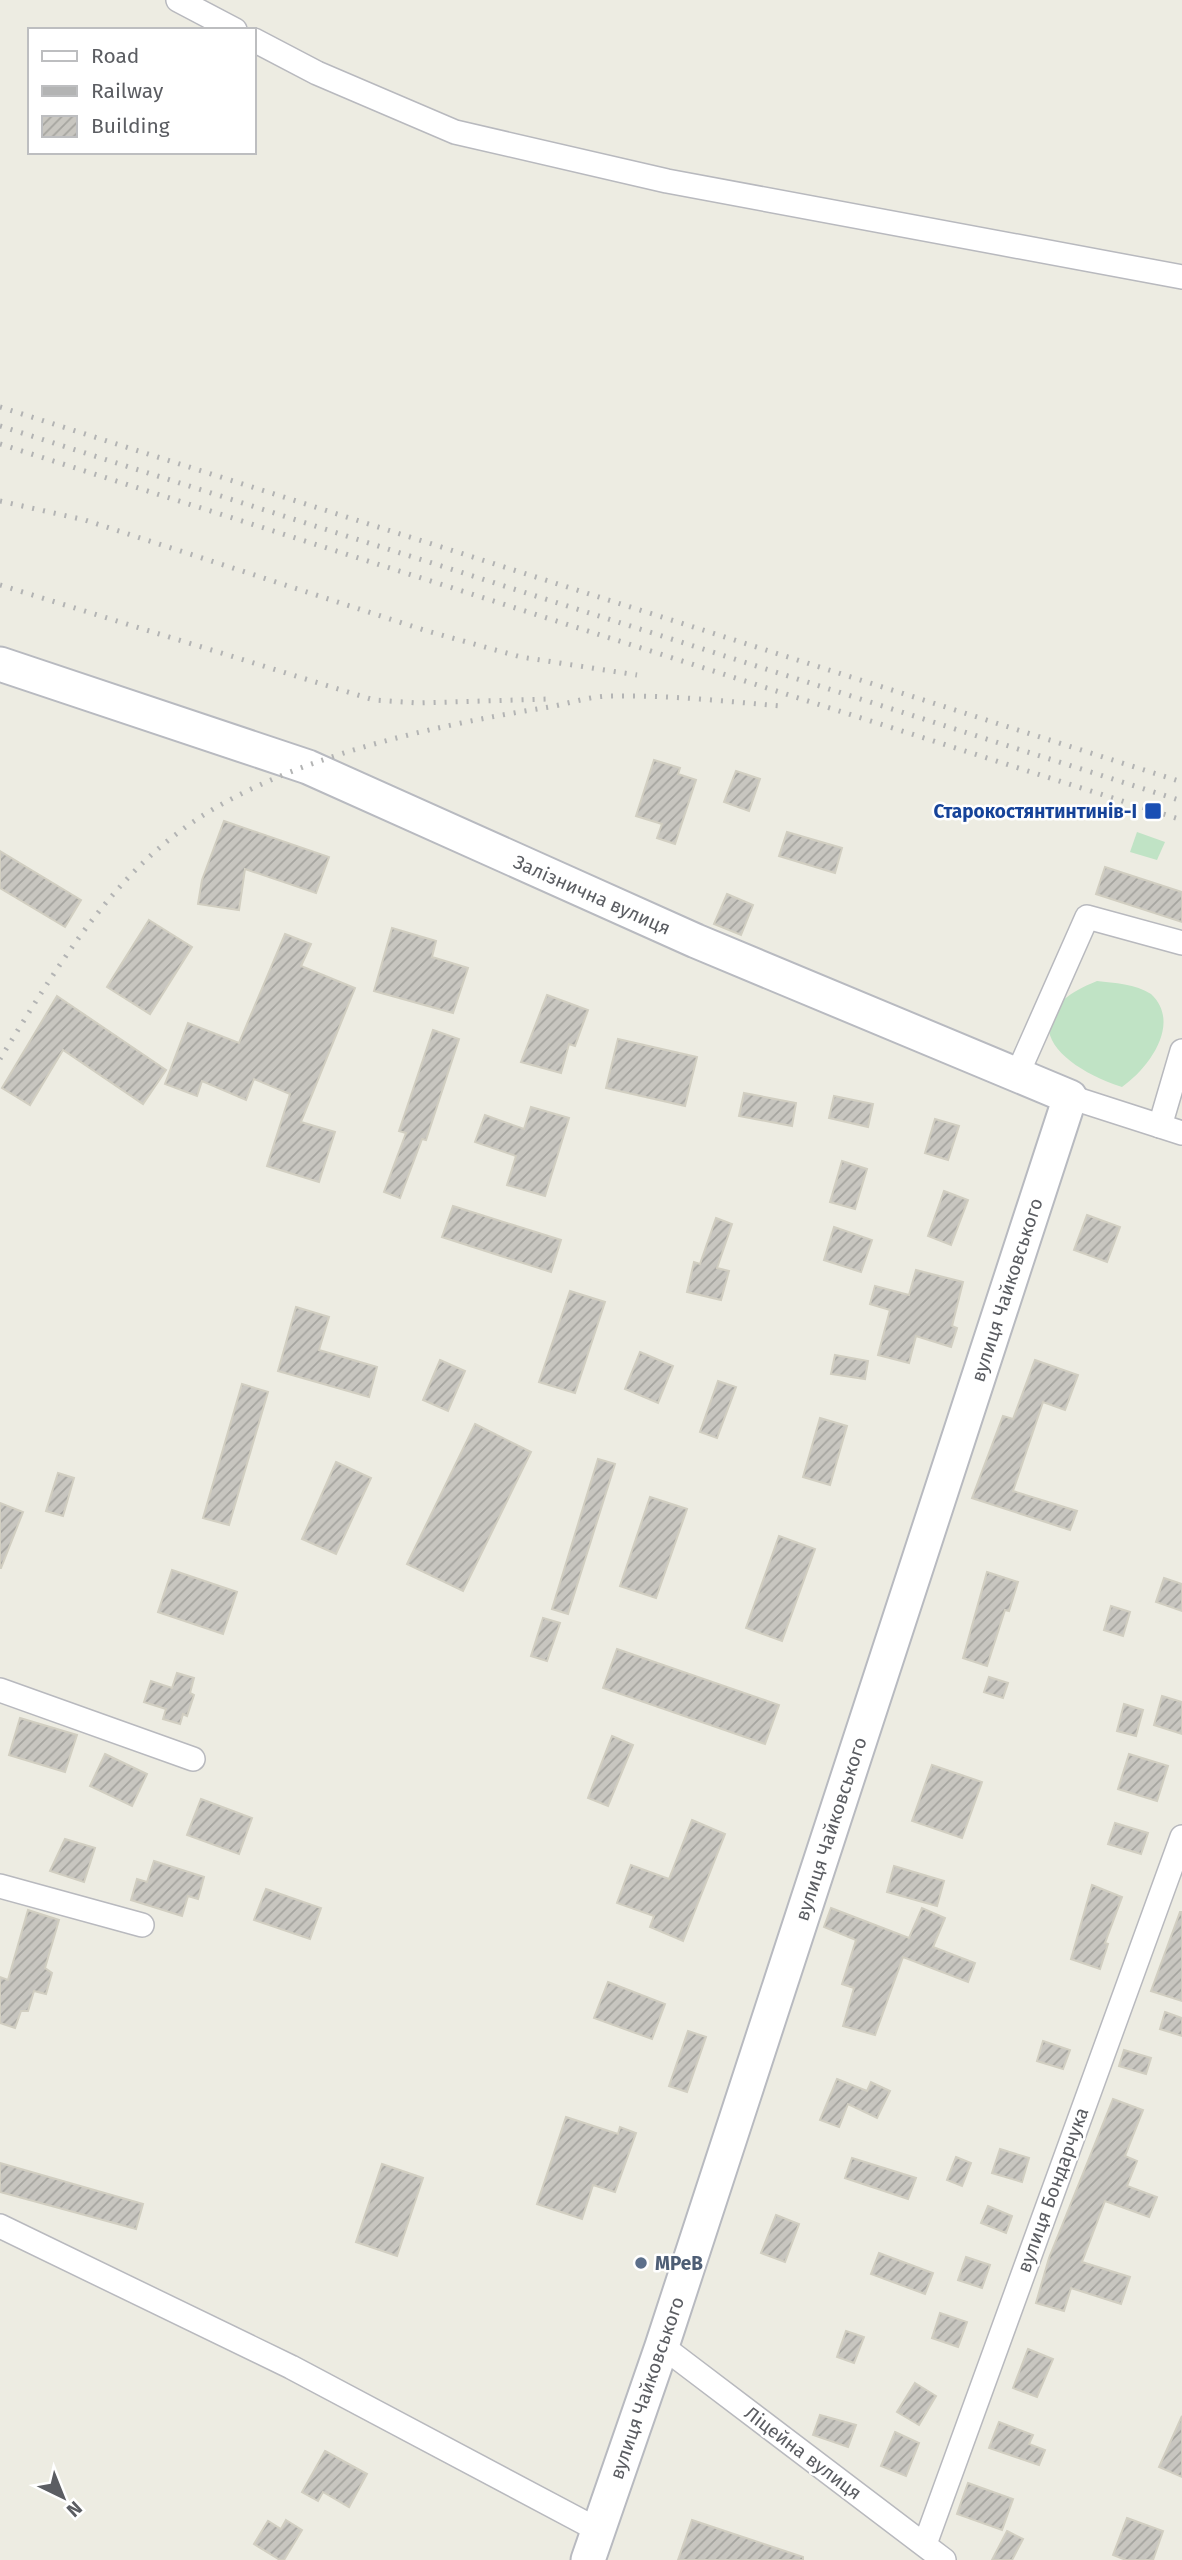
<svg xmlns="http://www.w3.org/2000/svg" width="1182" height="2560" font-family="'Fira Sans',sans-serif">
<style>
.grass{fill:#c0e3c5}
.building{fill:url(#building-hatch);stroke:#d1cec1;stroke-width:2}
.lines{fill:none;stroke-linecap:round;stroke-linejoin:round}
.street-casing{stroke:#b8b9be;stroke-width:26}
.secondary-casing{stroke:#b8bac0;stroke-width:37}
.street{stroke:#fff;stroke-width:23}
.secondary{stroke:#fff;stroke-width:33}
.rail{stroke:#b3b4b4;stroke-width:5;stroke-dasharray:2 9;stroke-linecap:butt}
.transit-dot{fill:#1a4fb4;stroke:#fff;stroke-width:2.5}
.service-dot{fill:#5c6f8a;stroke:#fff;stroke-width:2.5}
.labels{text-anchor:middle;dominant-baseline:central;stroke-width:5;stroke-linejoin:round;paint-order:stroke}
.transit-label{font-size:19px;font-weight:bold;fill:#164399;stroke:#fff;text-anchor:end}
.street-label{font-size:19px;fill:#5b5d62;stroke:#fff}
.service-label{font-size:19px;font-weight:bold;fill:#4e5e75;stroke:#fff;text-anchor:start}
</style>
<defs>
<pattern id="building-hatch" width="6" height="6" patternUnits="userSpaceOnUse" patternTransform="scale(1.75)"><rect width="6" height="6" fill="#c8c6c0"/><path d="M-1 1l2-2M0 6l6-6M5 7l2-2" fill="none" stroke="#a5a49f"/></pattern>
</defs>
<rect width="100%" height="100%" fill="#edece2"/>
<g class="grass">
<polygon points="1137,832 1165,842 1157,860 1130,852"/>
<path d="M1097,981C1114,983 1136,984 1151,994C1182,1023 1149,1068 1122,1087C1057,1066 1008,1017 1097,981Z"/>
</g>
<g class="building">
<polygon points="654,760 680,768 678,774 696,780 675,844 657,838 662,824 636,816"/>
<polygon points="736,771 760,779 749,811 724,802"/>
<polygon points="224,821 329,857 316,893 245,869 239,910 198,904 202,880"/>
<polygon points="787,832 842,848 835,873 779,856"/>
<polygon points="0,851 81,900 65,927 0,888"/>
<polygon points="1105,867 1182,892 1182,922 1096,894"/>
<polygon points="727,894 753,905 741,935 714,924"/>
<polygon points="149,920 192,947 150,1014 107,987"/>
<polygon points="392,928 436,941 432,957 468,968 453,1013 374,991"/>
<polygon points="285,934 311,944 301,966 355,988 301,1122 335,1132 319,1182 267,1166 290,1094 254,1079 246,1100 202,1081 197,1096 165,1084 188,1023 239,1043"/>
<polygon points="547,995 588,1010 575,1046 569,1044 561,1073 521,1062"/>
<polygon points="57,996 166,1070 143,1104 63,1050 30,1105 2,1088"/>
<polygon points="433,1030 459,1039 426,1140 422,1139 400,1198 384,1192 406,1133 399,1131"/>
<polygon points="618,1039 697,1057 685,1106 606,1088"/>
<polygon points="744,1093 796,1103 792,1126 739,1116"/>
<polygon points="834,1096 873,1104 868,1127 829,1118"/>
<polygon points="531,1107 569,1118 545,1196 507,1185 516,1156 475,1142 485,1115 524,1129"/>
<polygon points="935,1119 959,1126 948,1160 925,1153"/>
<polygon points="842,1161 867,1169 855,1209 830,1202"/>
<polygon points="944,1191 968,1200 951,1245 928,1236"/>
<polygon points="453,1206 561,1240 551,1272 442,1237"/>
<polygon points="1087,1215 1120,1227 1107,1262 1074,1250"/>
<polygon points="716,1218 732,1224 717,1268 729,1271 721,1300 687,1292 694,1262 700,1264"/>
<polygon points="834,1227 872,1240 861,1272 824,1260"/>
<polygon points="916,1270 963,1282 952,1326 957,1328 951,1347 916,1336 909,1363 878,1355 890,1310 870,1304 875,1286 909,1295"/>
<polygon points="570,1291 605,1302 575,1393 539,1382"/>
<polygon points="296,1307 329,1317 319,1350 377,1367 369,1397 278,1371"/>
<polygon points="640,1352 673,1366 658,1403 625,1389"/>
<polygon points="835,1355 868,1361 865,1379 831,1374"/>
<polygon points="440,1360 465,1371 448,1411 423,1400"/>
<polygon points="1035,1360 1078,1375 1065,1410 1043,1402 1013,1491 1077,1511 1070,1530 972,1498 1003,1416 1013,1419"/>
<polygon points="718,1381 736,1387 717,1438 700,1432"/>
<polygon points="242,1384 268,1392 229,1525 203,1518"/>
<polygon points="820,1418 847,1426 830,1485 803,1477"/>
<polygon points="475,1424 531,1452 463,1591 407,1564"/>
<polygon points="598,1459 615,1464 568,1614 552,1609"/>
<polygon points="336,1462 371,1478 336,1554 302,1539"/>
<polygon points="58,1473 74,1478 63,1516 46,1511"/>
<polygon points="650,1497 687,1509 656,1598 620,1586"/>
<polygon points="0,1503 23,1512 1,1568 0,1568"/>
<polygon points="779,1536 815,1549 782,1641 746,1628"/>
<polygon points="172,1570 237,1592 223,1634 158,1612"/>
<polygon points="987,1572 1018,1582 1009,1611 1005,1610 987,1666 963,1658"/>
<polygon points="1164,1578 1182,1584 1182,1611 1156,1602"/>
<polygon points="1111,1606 1130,1612 1123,1636 1104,1630"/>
<polygon points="543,1618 560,1623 547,1661 531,1656"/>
<polygon points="617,1649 779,1705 765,1744 603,1688"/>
<polygon points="177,1673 194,1678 190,1693 194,1695 187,1716 183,1714 180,1724 163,1719 166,1709 144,1702 151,1681 172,1688"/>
<polygon points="989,1677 1008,1683 1003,1698 984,1692"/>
<polygon points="1162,1696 1182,1702 1182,1734 1154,1725"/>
<polygon points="1124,1704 1143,1710 1136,1736 1117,1731"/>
<polygon points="20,1718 77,1735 65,1772 9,1755"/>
<polygon points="612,1736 633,1745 608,1806 588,1798"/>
<polygon points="105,1754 147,1774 132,1806 90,1786"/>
<polygon points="1129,1754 1168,1766 1157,1801 1118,1789"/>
<polygon points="932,1765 982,1782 962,1838 912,1821"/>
<polygon points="201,1799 252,1818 239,1854 187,1835"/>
<polygon points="692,1820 725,1834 683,1941 650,1927 654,1916 617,1903 631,1865 669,1879"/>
<polygon points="1115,1823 1148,1833 1141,1854 1108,1844"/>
<polygon points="65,1839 95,1848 84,1882 50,1871"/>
<polygon points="154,1861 204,1877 198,1899 188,1896 182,1916 131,1900 137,1879 147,1882"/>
<polygon points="894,1866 944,1881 937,1906 887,1892"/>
<polygon points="1092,1885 1122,1897 1105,1943 1108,1944 1100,1969 1071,1959"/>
<polygon points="266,1889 321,1908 310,1939 254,1920"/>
<polygon points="831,1908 909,1938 922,1908 945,1918 933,1947 975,1963 968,1982 903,1957 875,2035 843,2026 854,1988 842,1984 856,1940 824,1927"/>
<polygon points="28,1910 59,1920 45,1968 52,1973 46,1994 34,1991 28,2011 21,2011 15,2028 0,2023 0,1977 8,1980"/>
<polygon points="1180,1912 1182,1912 1182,2001 1151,1991"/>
<polygon points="608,1982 665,2004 652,2039 594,2018"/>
<polygon points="1165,2012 1182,2018 1182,2036 1160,2029"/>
<polygon points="688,2031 706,2037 687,2092 669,2086"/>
<polygon points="1043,2041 1070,2050 1063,2069 1037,2061"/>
<polygon points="1124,2050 1151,2058 1146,2074 1119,2066"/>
<polygon points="837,2079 867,2091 871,2082 890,2091 877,2118 848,2104 839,2127 820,2120"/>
<polygon points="1113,2099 1143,2110 1125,2156 1137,2161 1127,2186 1157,2197 1149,2217 1105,2201 1082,2262 1130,2277 1121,2304 1071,2288 1064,2311 1036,2303 1049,2258"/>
<polygon points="566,2117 618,2134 620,2127 636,2133 615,2192 593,2185 582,2219 537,2204"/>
<polygon points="1000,2149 1029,2158 1022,2182 992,2173"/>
<polygon points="956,2157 971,2163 962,2186 947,2180"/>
<polygon points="852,2158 916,2178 908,2199 845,2178"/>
<polygon points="0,2163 143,2204 136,2229 0,2192"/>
<polygon points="382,2164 423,2178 397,2256 356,2242"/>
<polygon points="988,2206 1012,2216 1006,2233 981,2223"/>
<polygon points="776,2215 799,2224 785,2262 761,2253"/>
<polygon points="879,2253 933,2273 925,2294 871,2274"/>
<polygon points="966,2257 990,2265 982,2288 958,2280"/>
<polygon points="940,2313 967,2322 958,2347 932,2338"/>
<polygon points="846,2331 864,2337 854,2363 837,2357"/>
<polygon points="1028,2349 1053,2359 1037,2397 1013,2388"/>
<polygon points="915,2383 936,2396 919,2425 897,2412"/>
<polygon points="820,2415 856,2425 848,2447 813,2435"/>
<polygon points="1182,2416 1182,2477 1159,2467"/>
<polygon points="999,2422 1033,2435 1029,2444 1045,2450 1039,2465 989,2448"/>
<polygon points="895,2432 919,2443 906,2476 881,2466"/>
<polygon points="325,2451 367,2474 349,2507 323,2492 318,2501 302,2492"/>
<polygon points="968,2483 1013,2499 1002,2530 957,2514"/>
<polygon points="1127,2518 1163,2531 1153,2560 1126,2560 1113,2555"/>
<polygon points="286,2520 302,2530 284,2560 280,2560 254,2544 268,2521 281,2529"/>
<polygon points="692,2520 803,2557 803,2560 678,2560"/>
<polygon points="1007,2531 1023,2539 1012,2560 992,2560"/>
</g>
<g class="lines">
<defs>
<g id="street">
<polyline points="178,0 235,30"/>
<polyline points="254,40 317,73 455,132 667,181 1182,277"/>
<polyline points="1017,1075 1087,917 1182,943"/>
<polyline points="1070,1097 1182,1133"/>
<polyline points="1160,1126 1182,1051"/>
<polyline points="0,1690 193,1759"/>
<polyline points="0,1886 142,1925"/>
<polyline points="0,2226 291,2367 598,2530"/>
<polyline points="662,2346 944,2560"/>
<polyline points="925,2544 1182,1837"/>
</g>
<polyline id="secondary" points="0,664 308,767 696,941 1070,1097 662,2346 588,2560"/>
</defs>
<use href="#street" class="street-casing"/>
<use href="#secondary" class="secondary-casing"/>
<use href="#street" class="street"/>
<use href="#secondary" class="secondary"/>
<g class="rail">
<polyline points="0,407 1182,782"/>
<polyline points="0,426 1182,801"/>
<polyline points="0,444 1182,820"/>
<polyline points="0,501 85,520 427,631 521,657 637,675"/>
<polyline points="0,585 374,700 418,703 549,699"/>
<path d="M0,1059C49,980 101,892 175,835C270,761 426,727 543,708C565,705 588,696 611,696C667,695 724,701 780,706"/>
</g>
</g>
<rect class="transit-dot" x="1144" y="802" width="18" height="18" rx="3.5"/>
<circle class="service-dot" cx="641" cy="2263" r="7"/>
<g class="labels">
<g class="transit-label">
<text x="1137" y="811">Старокостянтинтинів-І</text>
</g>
<g class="street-label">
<text transform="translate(592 895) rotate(24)">Залізнична вулиця</text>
<text transform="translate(1007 1290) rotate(-72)">вулиця Чайковського</text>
<text transform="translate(831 1829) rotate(-72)">вулиця Чайковського</text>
<text transform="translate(1053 2190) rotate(-70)">вулиця Бондарчука</text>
<text transform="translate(647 2388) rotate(-71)">вулиця Чайковського</text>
<text transform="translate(803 2453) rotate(37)">Ліцейна вулиця</text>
</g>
<g class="service-label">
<text x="655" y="2263">МРеВ</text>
</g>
</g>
<rect x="28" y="28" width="228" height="126" fill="#ffffff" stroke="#bdbec0" stroke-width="2"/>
<rect x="42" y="51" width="35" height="10" fill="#ffffff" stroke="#bdbec0" stroke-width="2"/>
<text x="91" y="63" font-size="21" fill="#5b5d62">Road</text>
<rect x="42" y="86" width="35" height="10" fill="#b3b4b4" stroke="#bdbec0" stroke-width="2"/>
<text x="91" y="98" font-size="21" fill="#5b5d62">Railway</text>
<rect x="42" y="116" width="35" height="21" fill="url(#building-hatch)" stroke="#bdbec0" stroke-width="2"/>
<text x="91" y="133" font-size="21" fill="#5b5d62">Building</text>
<g transform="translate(63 2497) rotate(137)" stroke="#ffffff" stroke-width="5" paint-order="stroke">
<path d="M0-5L12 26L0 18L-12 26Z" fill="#5b5d62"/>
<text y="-10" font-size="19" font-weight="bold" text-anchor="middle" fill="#5b5d62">N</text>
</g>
</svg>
